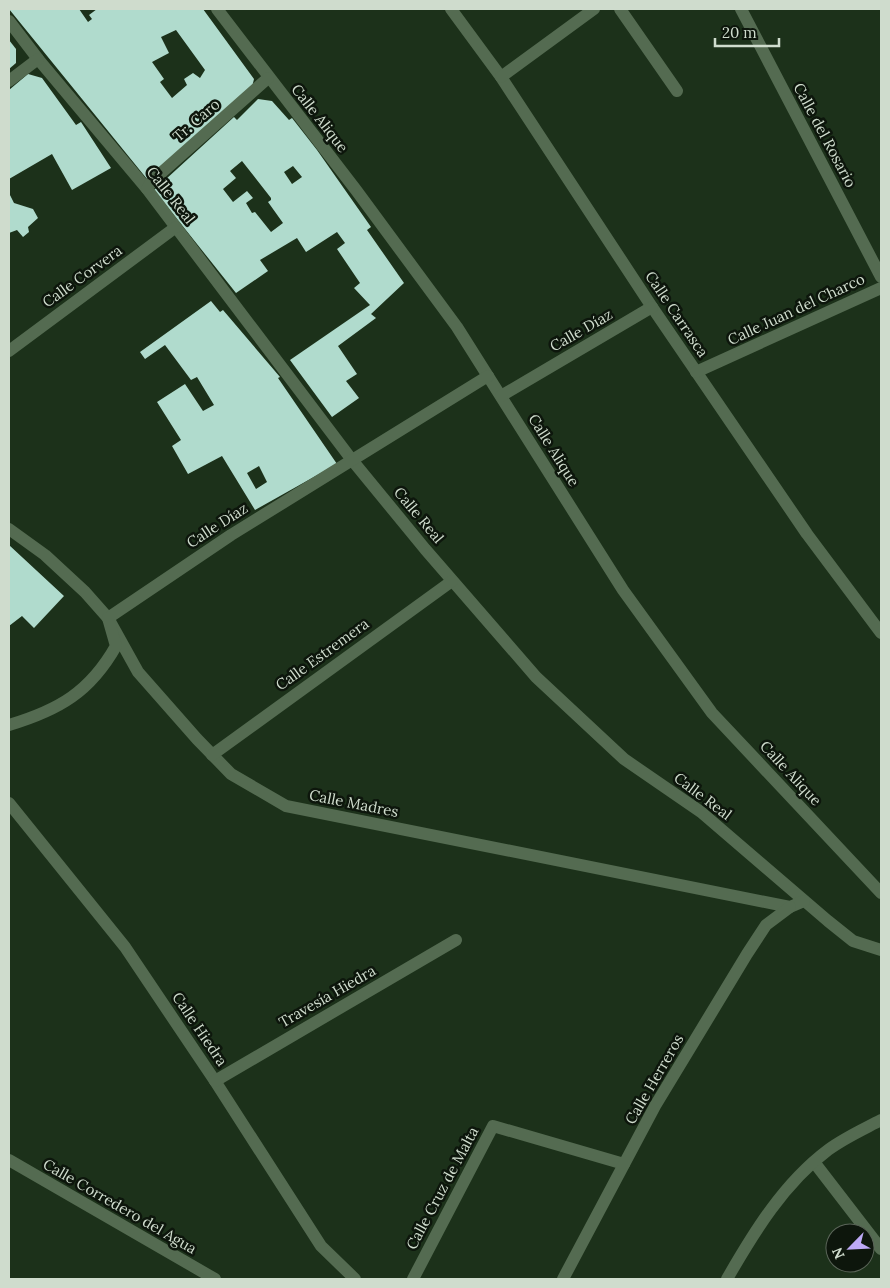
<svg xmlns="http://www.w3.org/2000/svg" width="890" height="1288" font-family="Lora,serif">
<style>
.building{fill:#b0dbcd;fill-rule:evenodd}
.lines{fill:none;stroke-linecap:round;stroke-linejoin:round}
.pedestrian{stroke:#546b51;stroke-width:12}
.minor{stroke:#546b51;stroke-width:12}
.labels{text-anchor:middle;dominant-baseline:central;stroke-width:5;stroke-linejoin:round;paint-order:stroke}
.street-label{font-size:15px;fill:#cfdccd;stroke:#0d160c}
</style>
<rect width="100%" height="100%" fill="#1c311a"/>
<g class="building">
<path d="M9,9H79L88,22L92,19L89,15L97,9H203L254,79L252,87L147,179ZM176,30L205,70L200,78L193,73L184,79L187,85L172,98L160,82L164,79L152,62L169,53L161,37Z"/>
<polygon points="9,40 16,49 16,63 9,69"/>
<polygon points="28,74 42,78 76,125 81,122 111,168 72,190 52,154 9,179 9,90"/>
<path d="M258,99L272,101L289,120L292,118L317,150L371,227L367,230L404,283L371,314L376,318L338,346L357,374L346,381L359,398L332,417L290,360L370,305L354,288L360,283L337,249L345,243L337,232L306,252L297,238L260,260L268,271L236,293L154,190L234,117L237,120ZM242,161L271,198V200L268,202L283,223L271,232L255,212L252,213L246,203L253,198L247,191L233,202L223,189L236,178L230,171ZM293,166L302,177L292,184L284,172Z"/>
<polygon points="9,193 14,203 33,209 38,218 28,227 29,232 23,237 17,230 9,233"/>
<path d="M211,301L220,312L223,310L280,377L278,378L337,464L255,510L222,456L188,474L172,446L181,440L157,402L185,384L203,411L214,405L197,377L191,380L165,345L145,359L140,352ZM259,466L267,482L256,489L247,473Z"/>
<polygon points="9,545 64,596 34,628 22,616 9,626"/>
</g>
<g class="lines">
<polyline class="pedestrian" points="620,9 677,91"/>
<g class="minor">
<polyline points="217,9 356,190 457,327 623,590 712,713 881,893"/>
<polyline points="451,9 501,77 652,307 807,534 881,633"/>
<polyline points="741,9 881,277"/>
<polyline points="9,21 38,59 147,189 352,460 425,549 536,677 624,759 701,812 828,921 853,941 881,950"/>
<polyline points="501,77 594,9"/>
<polyline points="9,81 38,59"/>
<polyline points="147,189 152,181 268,78"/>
<polyline points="9,351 176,227"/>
<polyline points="696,372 881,288"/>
<polyline points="501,396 652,307"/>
<polyline points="9,529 45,555 85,592 108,618 138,672 197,739 231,774 286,806 790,907 804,901"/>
<path d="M9,725C59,710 90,692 116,646L108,618L231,535L488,376"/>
<polyline points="212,755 452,581"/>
<polyline points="9,803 125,947 215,1081 321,1246 355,1279"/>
<polyline points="215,1081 456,940"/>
<polyline points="9,1160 215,1279"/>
<polyline points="814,1162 881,1249"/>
<polyline points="413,1279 493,1126 624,1164"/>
<polyline points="563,1279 655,1106 747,954 766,925 790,907"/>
<path d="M727,1279C754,1232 784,1183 828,1150C844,1138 864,1129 881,1120"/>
</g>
</g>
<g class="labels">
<g class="street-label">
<text transform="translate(320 118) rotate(52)">Calle Alique</text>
<text transform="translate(196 120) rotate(-41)">Tr. Caro</text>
<text transform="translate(825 135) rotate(62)">Calle del Rosario</text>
<text transform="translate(171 195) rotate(52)">Calle Real</text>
<text transform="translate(82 276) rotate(-36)">Calle Corvera</text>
<text transform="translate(796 309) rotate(-25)">Calle Juan del Charco</text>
<text transform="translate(677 314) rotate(56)">Calle Carrasca</text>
<text transform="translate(581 330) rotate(-30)">Calle Díaz</text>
<text transform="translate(554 450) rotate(58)">Calle Alique</text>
<text transform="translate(419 515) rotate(50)">Calle Real</text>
<text transform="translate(217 525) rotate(-33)">Calle Díaz</text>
<text transform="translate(322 654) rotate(-36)">Calle Estremera</text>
<text transform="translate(791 773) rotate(47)">Calle Alique</text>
<text transform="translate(703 796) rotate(37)">Calle Real</text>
<text transform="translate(354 803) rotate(11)">Calle Madres</text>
<text transform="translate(327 996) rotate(-30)">Travesía Hiedra</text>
<text transform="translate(200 1029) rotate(56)">Calle Hiedra</text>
<text transform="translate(654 1079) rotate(-60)">Calle Herreros</text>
<text transform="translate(442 1188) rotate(-62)">Calle Cruz de Malta</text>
<text transform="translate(120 1206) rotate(30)">Calle Corredero del Agua</text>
</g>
</g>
<rect width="890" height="1288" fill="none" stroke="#cfdccd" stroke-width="20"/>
<g transform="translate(850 1248) rotate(246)"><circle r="24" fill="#0d160c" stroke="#5b6559"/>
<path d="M0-4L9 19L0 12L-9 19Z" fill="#bda9f5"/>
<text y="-8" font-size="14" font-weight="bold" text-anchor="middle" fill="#cfdccd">N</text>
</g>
<path d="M715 38v8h64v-8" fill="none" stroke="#cfdccd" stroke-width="2.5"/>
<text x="722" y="38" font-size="15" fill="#cfdccd" stroke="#0d160c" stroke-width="4" paint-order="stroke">20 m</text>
</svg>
